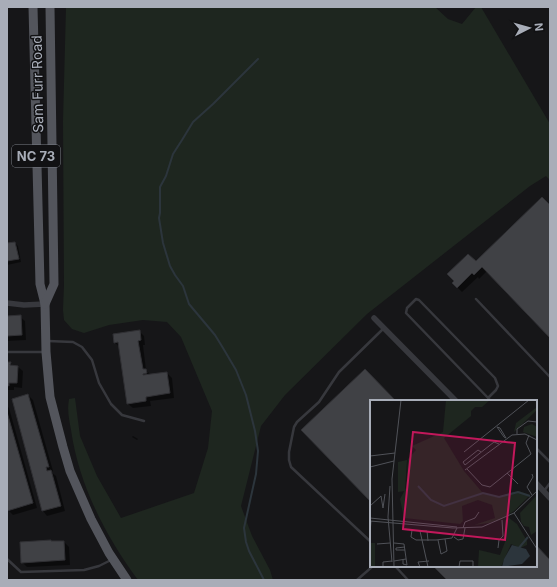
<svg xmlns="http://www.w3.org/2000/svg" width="557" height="587" font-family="Inter,sans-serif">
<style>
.green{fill:#1e261f}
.shadow{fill:#0007}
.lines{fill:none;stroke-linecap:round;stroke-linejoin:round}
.stream{stroke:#2c353c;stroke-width:2}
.building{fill:#404145;stroke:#303034}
.service{stroke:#37383d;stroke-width:2.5}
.minor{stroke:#37383d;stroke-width:5.5}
.primary{stroke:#53555c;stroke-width:9}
.labels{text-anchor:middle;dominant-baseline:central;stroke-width:3;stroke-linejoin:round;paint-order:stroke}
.shield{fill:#111113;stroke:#7b7e86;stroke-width:1}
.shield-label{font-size:13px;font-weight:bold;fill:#a8adb8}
.street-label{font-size:14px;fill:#a8adb8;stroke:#111113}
.inset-river{fill:none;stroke:#2c353c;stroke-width:2}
.inset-road{fill:none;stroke:#505258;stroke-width:1}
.view{fill:#c2185b;fill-opacity:0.15;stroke:#c2185b;stroke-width:2}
.inset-edge{fill:none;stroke:#a8adb8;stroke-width:2}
</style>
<rect width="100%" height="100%" fill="#161618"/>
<path class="green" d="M66,7H435L448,19L462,24L476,7H481L550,124V180L546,176L530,186L367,314L285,395L261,426L241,506L252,536L270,570L273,580H138C105,535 79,485 71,430C69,419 67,410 69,399L75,398L80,436L97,476L121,518L194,493L208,448L212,411L181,337L167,322L143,320L109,325L84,333L72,329L64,320L63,310L64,285L63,121Z"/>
<g class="shadow">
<polygon points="550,206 550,336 487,271 479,279 478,277 462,292 453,283 476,262"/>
<polygon points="15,243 18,246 21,262 7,265 7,244"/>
<polygon points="7,317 20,317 25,321 26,340 7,341"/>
<polygon points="139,331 144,336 145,345 143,345 146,370 151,375 167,373 172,378 174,398 150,401 151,406 133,408 128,404 120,347 115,343"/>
<polygon points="7,363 10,363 13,366 18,367 23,371 22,388 14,387 14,390 7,390"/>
<polygon points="28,395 33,400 53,471 51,472 56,476 65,511 47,516 43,511 13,399"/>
<polygon points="7,406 9,408 37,508 13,515 8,510 7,505"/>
<polygon points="133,436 138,439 137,440 132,437"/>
<polygon points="64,542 69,547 70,565 27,567 22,562"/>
</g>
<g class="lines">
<polyline class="stream" points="258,59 213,104 193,122 182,140 173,154 166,176 160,187 160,213 159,218 163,243 170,266 175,275 183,286 189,304 215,335 223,348 236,370 246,395 255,431 258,451 256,474 244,528 246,542 249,551 264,580"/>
</g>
<g class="building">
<polygon points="542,197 550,205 550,338 482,267 474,275 472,273 457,288 452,283 454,281 447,274 468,254 476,261"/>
<polygon points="15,242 19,259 7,261 7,243"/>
<polygon points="21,315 22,335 7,336 7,316"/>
<polygon points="140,330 141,340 138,341 143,369 146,369 147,373 143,374 143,375 167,372 170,393 146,397 146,401 127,404 118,342 114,343 113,334"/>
<polygon points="7,362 11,362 10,365 18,366 17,383 9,383 9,386 7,385"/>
<polygon points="365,369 396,401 371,401 371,502 301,430"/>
<polygon points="28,394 49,467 46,467 47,471 51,470 61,506 42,511 12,399"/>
<polygon points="7,412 33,503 7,511"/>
<polygon points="51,540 51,541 64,541 65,560 21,563 20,542"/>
<polygon points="536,545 550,560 550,580 447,580 433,566 536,566"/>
</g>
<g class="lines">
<g class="service">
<polyline points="476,299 550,377"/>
<polyline points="48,341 73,342 82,347 92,360 99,383 111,404 122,415 144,421"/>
<polyline points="7,352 43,352"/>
<polyline points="488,398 496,390 498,386 495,378 419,300 416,299 407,308 406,313 491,401"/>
<polyline points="536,448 550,462"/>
<polyline points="544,491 550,483"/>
<polyline points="371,542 291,467 289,460 289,452 294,427 297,422 319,402 339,372 384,328"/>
<polyline points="7,559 21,572 84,570 99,566 111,560"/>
<polyline points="395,566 408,580"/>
<polyline points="357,580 373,566"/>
</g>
<g class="minor">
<polyline points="7,303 24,305 45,304"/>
<polyline points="374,318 456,401"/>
<polyline points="536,483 550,498"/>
</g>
<g class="primary">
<polyline points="33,7 40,284 45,304 46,352 50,397 63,447 70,471 91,519 109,553 127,580"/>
<polyline points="45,304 54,284 50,7"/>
</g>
</g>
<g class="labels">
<rect class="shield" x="12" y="145" width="48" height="22" rx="3"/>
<g class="shield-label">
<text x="36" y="156">NC 73</text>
</g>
<g class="street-label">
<text transform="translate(37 84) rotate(-91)">Sam Furr Road</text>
</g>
</g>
<g transform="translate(370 400)">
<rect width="167" height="167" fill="#161618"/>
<path d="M76,0H120L112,7H105L101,11V16L74,38L94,71L112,92L126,97L149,91L160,95L144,111L132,119L119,123L104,125L125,118L122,105L108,100L92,106L93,121L90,124L34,118L30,99L36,88L38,59L46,50L42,46L73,32ZM167,7V10L144,32L146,23ZM162,24L167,27V37L153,32L154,27ZM37,60L35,91L28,92V62ZM167,95V131L161,135L159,127L154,126L151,122L150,113ZM139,118L147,124L157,141V145L150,148L141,144L131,167H108L109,150L130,155L135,142V120ZM0,143H5V167H0Z" fill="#1e261f"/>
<path d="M142,145L156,149L160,156L152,164L132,167L134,159Z" fill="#2c353c"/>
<path class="inset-river" d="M48,86L61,100L74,106L113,93L129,97L148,92L160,96M148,149L158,137"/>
<path class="inset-road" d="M127,27L130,28L136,38L134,37ZM147,34V29L158,21L167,22M94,52L159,0M111,52L108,50L93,62L95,65L124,42L129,44M0,56L25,53M0,67L24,61M97,69L112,85L120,87L161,54L156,43L159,35M95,70L142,35L155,34L167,40M137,73L148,84M162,74L163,77L157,87L162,95M20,86L18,117L22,162M11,96L13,108L15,94M0,106L11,96M144,113L167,149M0,118L87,127M0,121L83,128L112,127L144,113L167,91M93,128L95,122L105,118L109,112M42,130L41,137L46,140H66L82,138L87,128M0,133L1,121M84,137L88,140L93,139L95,128M68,140L71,154L77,151L75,139M58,141L57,131H50L58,167M24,143L34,144L37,165L33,164V160M7,144L20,143M35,147L26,148V150H35M128,148L129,140L133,136L132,120M24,161L36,159M13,167V162L22,161M24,167L22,79L31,0M50,167L48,162L59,161M89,167L90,161H103V167"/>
<path class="view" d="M43,32L145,43L135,140L33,129Z"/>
<rect width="167" height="167" class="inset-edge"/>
</g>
<rect width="557" height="587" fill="none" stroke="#a8adb8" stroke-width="16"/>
<g transform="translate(529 28) rotate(84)" stroke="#111113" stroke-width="3" paint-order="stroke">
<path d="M0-3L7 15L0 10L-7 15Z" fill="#a8adb8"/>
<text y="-6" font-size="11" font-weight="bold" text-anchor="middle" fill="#a8adb8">N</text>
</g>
</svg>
